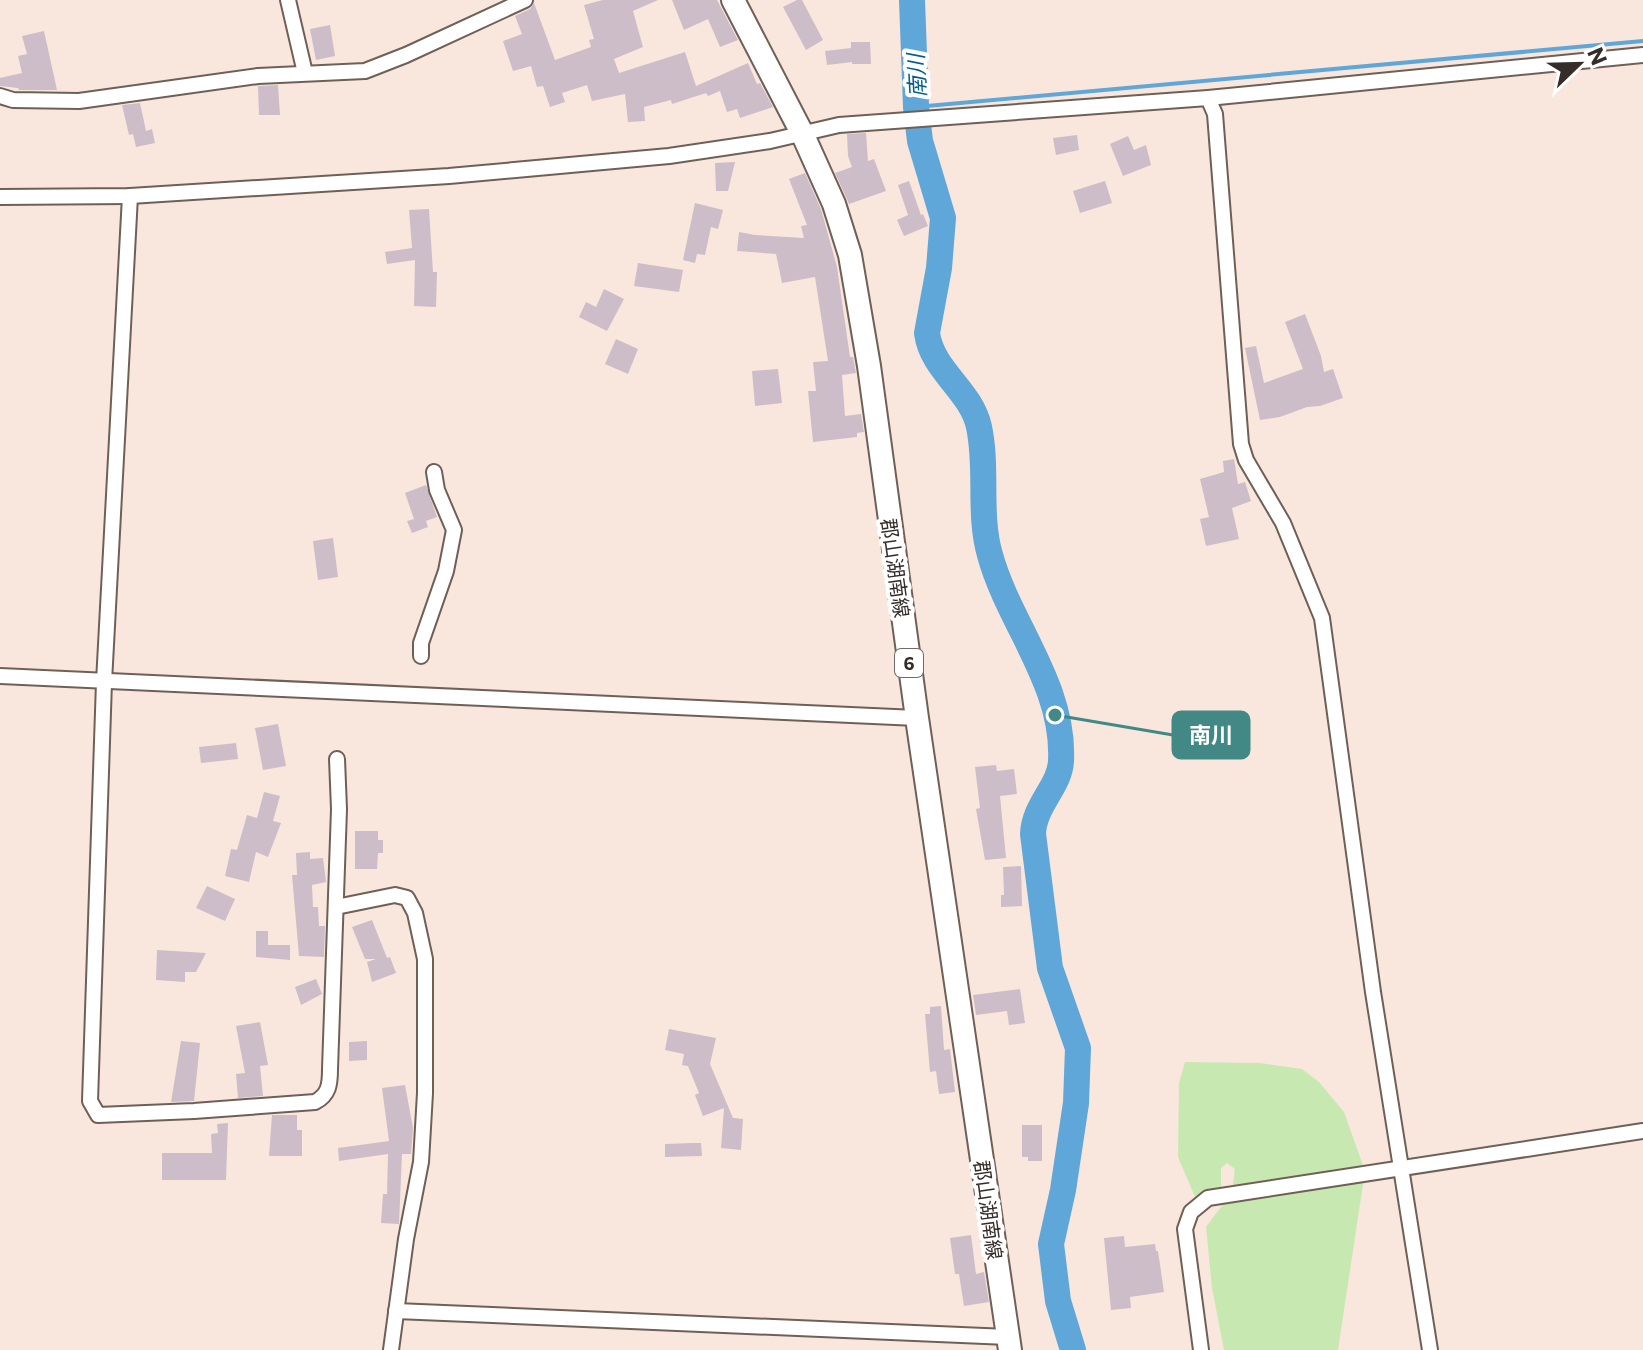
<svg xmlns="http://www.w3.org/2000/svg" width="1643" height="1350" font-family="Commissioner,'Noto Sans JP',sans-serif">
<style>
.green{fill:#c8e8b1}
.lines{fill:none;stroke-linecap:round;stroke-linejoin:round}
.stream{stroke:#5fa7d8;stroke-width:4}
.river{stroke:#5fa7d8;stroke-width:26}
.building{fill:#cdbdc9}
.minor-casing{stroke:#6f6057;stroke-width:18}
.primary-casing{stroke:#6f6057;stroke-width:26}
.minor{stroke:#fff;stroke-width:14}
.primary{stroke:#fff;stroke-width:22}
.labels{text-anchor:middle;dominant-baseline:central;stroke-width:8;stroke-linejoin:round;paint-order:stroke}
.shield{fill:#fff;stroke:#716c6a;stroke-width:2}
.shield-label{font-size:18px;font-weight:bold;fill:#342d2a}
.street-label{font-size:20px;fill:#342d2a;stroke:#fff}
.water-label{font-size:22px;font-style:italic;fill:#005e8c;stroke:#fff}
.leader{fill:none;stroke:#428986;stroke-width:3}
.callout-dot{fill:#428986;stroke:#fff;stroke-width:3}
.callout{fill:#428986;stroke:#428986;stroke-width:3}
.callout-label{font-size:22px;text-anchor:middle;font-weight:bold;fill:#fff}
</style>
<rect width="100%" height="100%" fill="#f9e7dd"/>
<polygon class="green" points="1185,1062 1260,1063 1302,1069 1319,1082 1344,1112 1365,1171 1338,1350 1224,1350 1212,1288 1206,1227 1232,1192 1235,1169 1227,1163 1221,1168 1221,1191 1195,1197 1178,1157 1179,1083"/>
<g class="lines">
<polyline class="stream" points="916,107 1643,41"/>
<path class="river" d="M912,0L916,107L920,141L943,218L939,268L927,333C932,371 971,390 979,427C988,469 978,514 990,555C1009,624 1065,685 1061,761C1060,786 1034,805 1033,834L1050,968L1078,1048L1076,1103L1063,1190L1051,1244L1058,1301L1073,1350"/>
</g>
<g class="building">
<polygon points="603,0 658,0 633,11 643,47 614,59 619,73 685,52 696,86 748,63 757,84 760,83 773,107 740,118 737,109 727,112 720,91 708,96 706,93 672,104 671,100 644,107 645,121 628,122 625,94 592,101 587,85 562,93 565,102 550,107 543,86 537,87 531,66 513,71 503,41 522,34 515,16 530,9 534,3 555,60 591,47 589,40 594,39 584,5"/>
<polygon points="672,0 717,0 738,40 720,47 708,19 684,30"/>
<polygon points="797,0 802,0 823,40 806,50 783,7"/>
<polygon points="330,25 335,56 316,60 310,29"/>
<polygon points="44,31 57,90 19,90 18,88 0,86 0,78 22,73 18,56 27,54 22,36"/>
<polygon points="851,42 870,42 871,64 852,64 852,62 827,65 825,51 851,48"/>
<polygon points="278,85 280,115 259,115 258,86"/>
<polygon points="140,103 146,131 152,129 155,143 136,147 133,134 129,135 122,105"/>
<polygon points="866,133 868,161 874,159 886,191 849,204 835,173 852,167 848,156 847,134"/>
<polygon points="1077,135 1079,150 1056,155 1053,138"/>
<polygon points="1128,136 1134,150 1146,145 1151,165 1123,176 1110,144"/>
<polygon points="735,162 728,191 716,191 715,163"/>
<polygon points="805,173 821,209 837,267 850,357 853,357 856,373 842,375 845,416 861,414 864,432 857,433 857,437 813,442 808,391 816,391 813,362 828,361 815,277 782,283 776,254 737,251 739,232 755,235 804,238 801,226 807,225 789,179"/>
<polygon points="909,181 921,215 923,214 928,226 904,236 897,220 908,215 898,185"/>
<polygon points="1105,181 1112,203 1080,213 1073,191"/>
<polygon points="695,203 723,210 718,229 711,227 705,255 697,254 695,263 683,260"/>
<polygon points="429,209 433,272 437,272 436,307 414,306 415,260 387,264 385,252 412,248 409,210"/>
<polygon points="638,263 683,270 679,292 634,286"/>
<polygon points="604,289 624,299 607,331 579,317 586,302 596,307"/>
<polygon points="1305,314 1321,356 1324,372 1333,369 1343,398 1320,406 1307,407 1280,417 1260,420 1245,348 1256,346 1264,383 1303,369 1285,322"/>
<polygon points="616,339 638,349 628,374 605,364"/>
<polygon points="778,369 782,403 755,406 752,371"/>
<polygon points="1234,459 1238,484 1245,482 1251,501 1232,508 1239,539 1206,546 1200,519 1209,517 1200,479 1224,472 1223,461"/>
<polygon points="426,485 437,517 426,521 428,527 412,533 407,521 414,519 405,493"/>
<polygon points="333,538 338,577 318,580 313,541"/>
<polygon points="278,724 286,766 263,770 255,728"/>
<polygon points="236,743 238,759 201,763 199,747"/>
<polygon points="996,765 997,771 1014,769 1017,794 1000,796 1006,858 985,860 976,809 980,808 975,767"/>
<polygon points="264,792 280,796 273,821 281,823 268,857 256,852 249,882 225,876 231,849 237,850 247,815 257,818"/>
<polygon points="355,831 378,831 378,840 383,840 383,853 378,853 377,869 355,869"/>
<polygon points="310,852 310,859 323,858 326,882 312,885 313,907 318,907 319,926 325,926 324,957 299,956 292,875 297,875 296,853"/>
<polygon points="1021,866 1022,906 1001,907 1001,895 1004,895 1003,867"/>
<polygon points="207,886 235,899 225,921 196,908"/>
<polygon points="372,920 387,958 390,957 396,973 372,982 367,962 376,959 365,959 352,927"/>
<polygon points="256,931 268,931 268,945 290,945 290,960 256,957"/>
<polygon points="157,950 206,953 196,972 185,972 185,982 156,980"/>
<polygon points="316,979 322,994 301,1005 295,987"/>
<polygon points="1020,989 1025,1023 1009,1025 1007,1011 976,1015 973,995"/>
<polygon points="941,1006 944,1050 950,1049 955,1092 939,1094 936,1071 930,1072 925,1014 930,1014 930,1007"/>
<polygon points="260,1022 268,1065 260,1066 263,1096 238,1098 236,1074 245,1073 236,1026"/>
<polygon points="669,1029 716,1038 710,1064 733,1118 743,1119 741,1150 721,1148 724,1108 703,1116 695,1095 699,1093 688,1066 682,1065 684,1054 665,1050"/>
<polygon points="181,1041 200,1043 194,1101 171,1102"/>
<polygon points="367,1041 367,1060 349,1061 349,1042"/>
<polygon points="405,1085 413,1128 411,1154 402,1154 399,1224 381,1223 383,1194 387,1194 388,1154 339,1161 338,1148 389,1141 382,1088"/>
<polygon points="272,1115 297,1115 297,1130 302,1130 302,1156 269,1156"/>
<polygon points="228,1123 226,1180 162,1180 162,1153 212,1153 211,1134 218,1133 217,1124"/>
<polygon points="1022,1125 1042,1125 1042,1161 1028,1161 1028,1157 1022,1157"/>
<polygon points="692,1143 701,1143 702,1156 665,1157 665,1144"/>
<polygon points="971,1235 976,1274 984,1272 989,1302 964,1306 959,1274 955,1274 950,1238"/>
<polygon points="1124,1236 1125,1247 1155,1244 1156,1251 1158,1251 1164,1292 1130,1297 1131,1308 1111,1310 1104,1238"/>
</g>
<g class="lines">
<defs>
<g id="minor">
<polyline points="288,0 305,73"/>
<polyline points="0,96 13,100 79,101 258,76 365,71 406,55 525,0"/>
<polyline points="1208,98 1215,114 1241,444 1246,460 1283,523 1322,618 1373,992 1430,1350"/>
<path d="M130,196L104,682L90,1101L98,1115L194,1111L315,1102C329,1095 330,1084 330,1069L339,809L337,759"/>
<polyline points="0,197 130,196 449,176 669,156 770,141 839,125 1208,98 1643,55"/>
<polyline points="421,656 421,643 446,571 454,530 437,490 434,472"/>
<polyline points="0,676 917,718"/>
<polyline points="336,907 395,895 407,898 415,913 425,959 425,1093 421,1162 406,1239 391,1350"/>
<polyline points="396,1311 1008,1337"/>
<polyline points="1201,1350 1185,1229 1191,1212 1208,1198 1643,1131"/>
</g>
<polyline id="primary" points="733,0 803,135 834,204 850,255 869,366 917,718 1010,1350"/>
</defs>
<use href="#minor" class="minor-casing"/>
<use href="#primary" class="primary-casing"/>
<use href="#minor" class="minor"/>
<use href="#primary" class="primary"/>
</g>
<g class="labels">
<rect class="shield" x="895" y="649" width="28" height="28" rx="6"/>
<g class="shield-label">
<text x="909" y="663">6</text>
</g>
<g class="street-label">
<text transform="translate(896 568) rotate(82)">郡山湖南線</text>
<text transform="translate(989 1210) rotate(82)">郡山湖南線</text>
</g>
<g class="water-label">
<text transform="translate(916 76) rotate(-93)">南川</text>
</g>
</g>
<path class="leader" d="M1055 715L1173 735"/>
<circle class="callout-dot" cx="1055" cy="715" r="8"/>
<rect class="callout" x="1173" y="712" width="76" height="46" rx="8"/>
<g class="callout-label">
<text x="1211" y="743">南川</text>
</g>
<g transform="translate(1579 64) rotate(67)" stroke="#ffffff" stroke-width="6" paint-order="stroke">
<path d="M0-6L14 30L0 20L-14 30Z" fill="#342d2a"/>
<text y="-12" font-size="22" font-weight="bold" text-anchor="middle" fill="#342d2a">N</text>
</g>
</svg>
